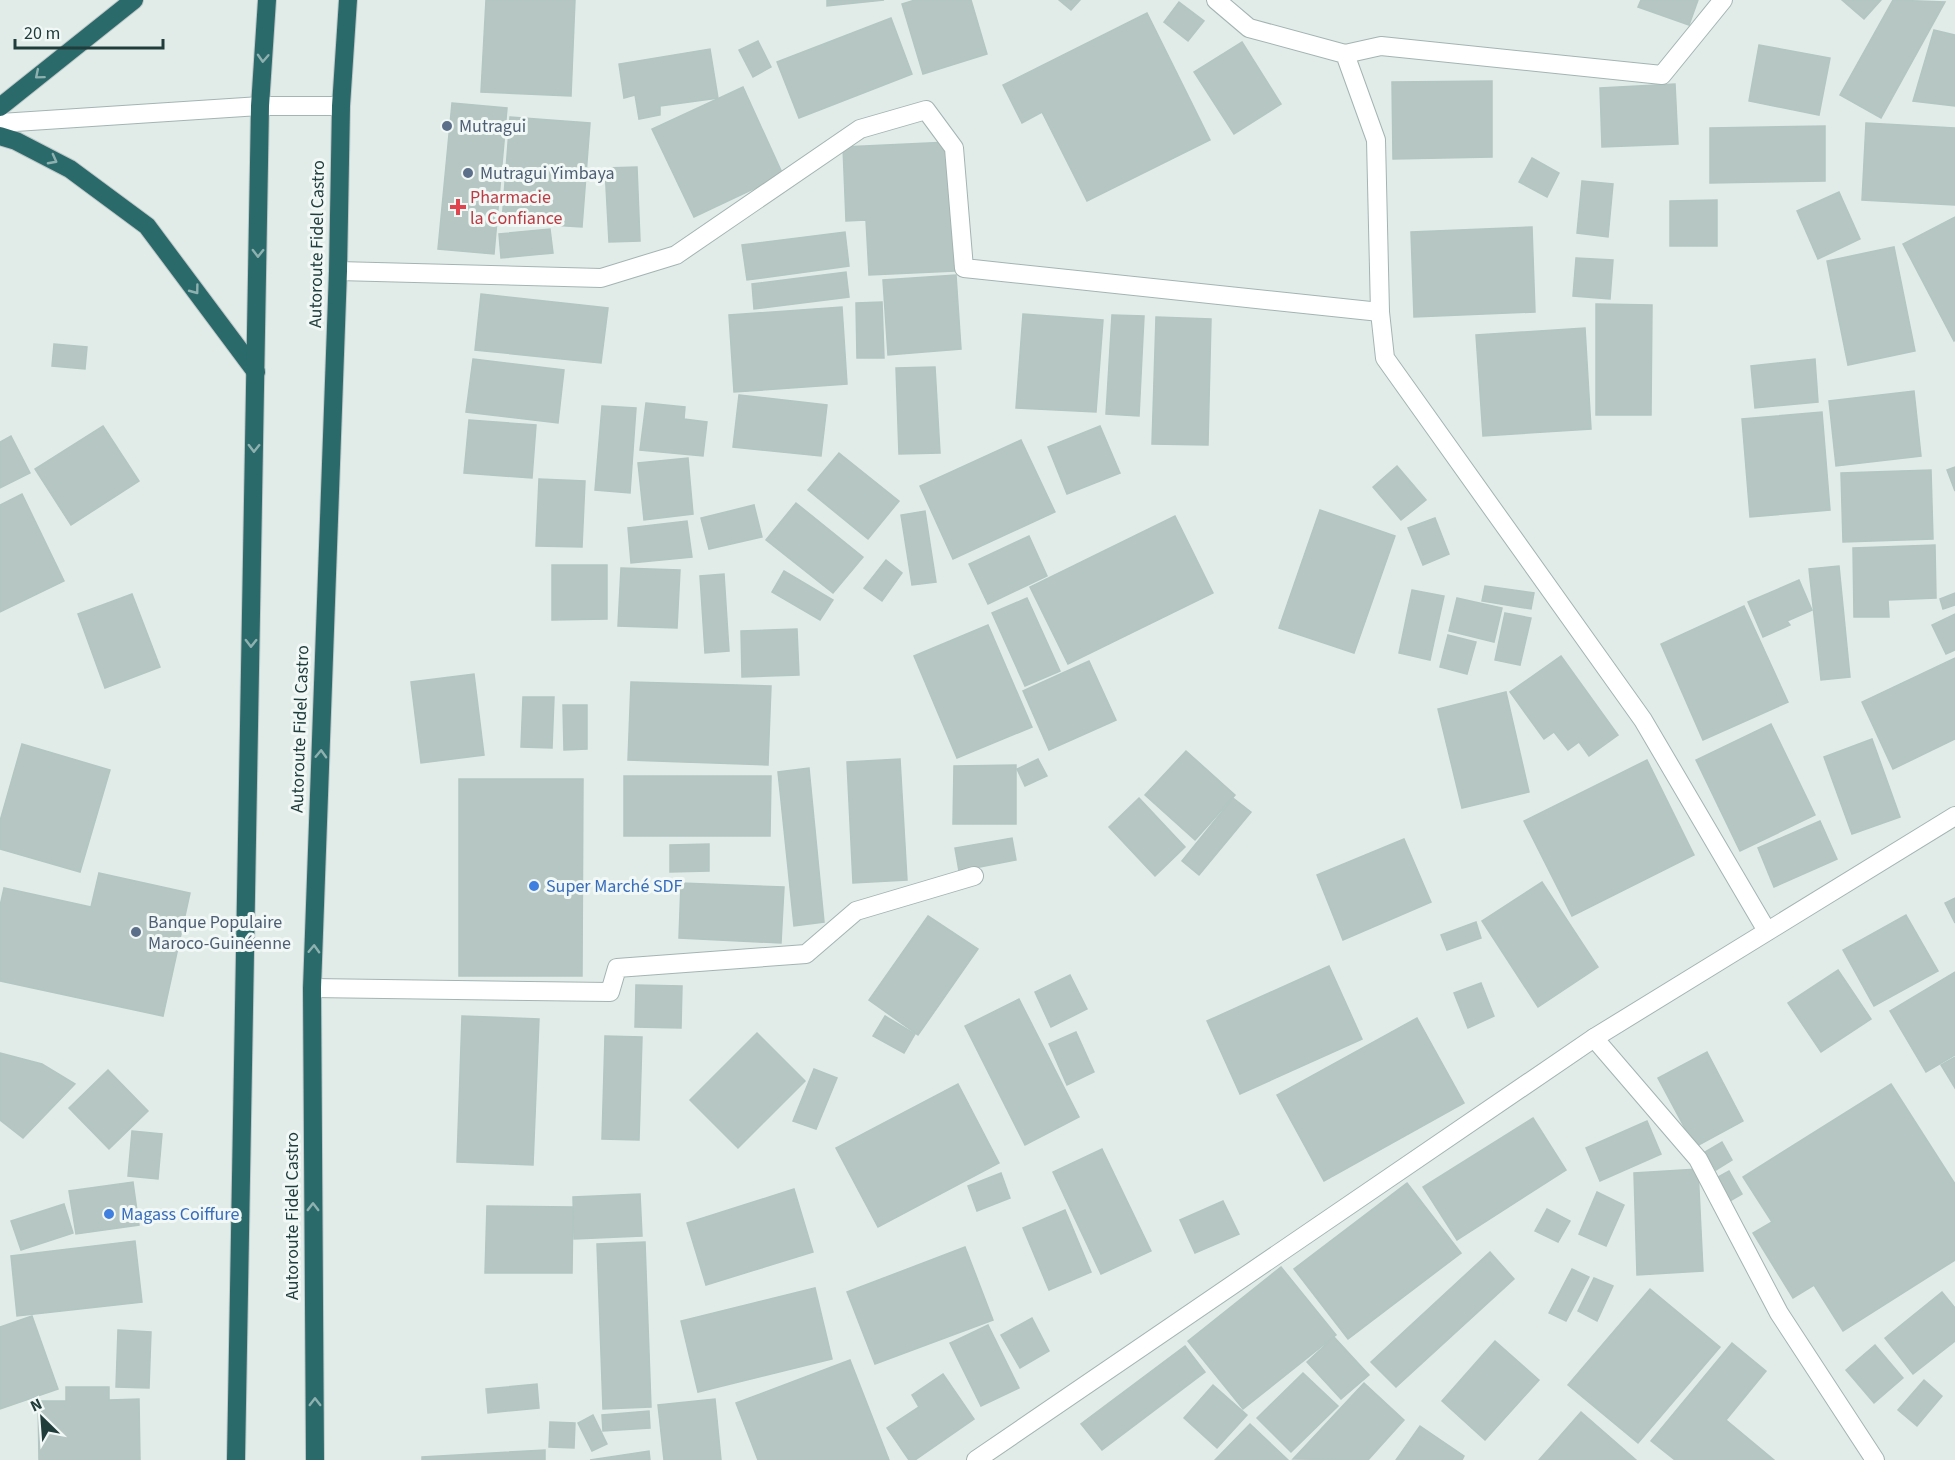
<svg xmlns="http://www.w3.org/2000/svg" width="1955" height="1460" font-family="'Source Sans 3',sans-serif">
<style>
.building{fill:#b6c7c3;stroke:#b3c6c2;stroke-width:1.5}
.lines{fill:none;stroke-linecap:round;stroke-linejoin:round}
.minor-casing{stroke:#a3b4b2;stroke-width:20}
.highway-casing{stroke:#c1c9c8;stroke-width:20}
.minor{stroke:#fff;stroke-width:18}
.highway{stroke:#2b6a6b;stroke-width:18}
.oneway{stroke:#8eb1b0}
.service-dot{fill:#5c6f8a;stroke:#f1f8f6;stroke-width:2}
.health-dot{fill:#e0444e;stroke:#f1f8f6;stroke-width:2}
.shop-dot{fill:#3f7fe0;stroke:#f1f8f6;stroke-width:2}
.labels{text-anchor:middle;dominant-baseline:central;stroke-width:6;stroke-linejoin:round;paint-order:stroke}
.service-label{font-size:18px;fill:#4e5e75;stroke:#f1f8f6;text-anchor:start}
.health-label{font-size:18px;fill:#be3a42;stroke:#f1f8f6;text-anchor:start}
.street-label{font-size:18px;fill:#203d3c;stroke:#f1f8f6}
.shop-label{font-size:18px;fill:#366cbe;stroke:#f1f8f6;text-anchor:start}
</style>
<rect width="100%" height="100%" fill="#e1ece9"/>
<g class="building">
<polygon points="486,0 575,0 571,96 481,92"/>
<polygon points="827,0 884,0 827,6"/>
<polygon points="915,0 971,0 987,54 923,74 902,4"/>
<polygon points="1059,0 1080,0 1071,10"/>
<polygon points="1641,0 1698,0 1689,25 1638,7"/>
<polygon points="1842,0 1881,0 1864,19"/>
<polygon points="1893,0 1945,2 1881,118 1840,95"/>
<polygon points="1179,2 1204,21 1188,41 1164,22"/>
<polygon points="1147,13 1210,140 1087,201 1042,112 1022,123 1003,85"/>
<polygon points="891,18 912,74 799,118 777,62"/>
<polygon points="1934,30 1955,35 1955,106 1913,101"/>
<polygon points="758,41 771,67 753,77 739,50"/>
<polygon points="1242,42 1281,104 1234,134 1194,72"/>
<polygon points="1759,45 1830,58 1819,115 1749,101"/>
<polygon points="710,49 718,98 660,106 660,115 639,119 635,95 624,98 619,64"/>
<polygon points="1492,81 1492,157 1393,159 1392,82"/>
<polygon points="1675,84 1678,144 1602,147 1600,88"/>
<polygon points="743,87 783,175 694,217 652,129"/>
<polygon points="452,103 507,108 494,254 438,249"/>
<polygon points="510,117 590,123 582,227 502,222"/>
<polygon points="1866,123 1955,128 1955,205 1862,200"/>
<polygon points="1825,126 1825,181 1710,183 1710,128"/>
<polygon points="949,142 955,271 869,275 866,220 846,221 843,147"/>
<polygon points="1532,158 1559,173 1547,197 1519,182"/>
<polygon points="637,167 640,241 609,242 605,168"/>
<polygon points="1582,181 1613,184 1608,237 1577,233"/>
<polygon points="1839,192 1860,239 1818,259 1797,211"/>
<polygon points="1717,200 1717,246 1670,246 1670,201"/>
<polygon points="1955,217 1955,340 1954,341 1903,244"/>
<polygon points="1532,227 1535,312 1414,317 1411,232"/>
<polygon points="550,229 553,253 501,258 499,234"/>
<polygon points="845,232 849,266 747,280 742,245"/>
<polygon points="1894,247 1915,351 1848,365 1827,261"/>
<polygon points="1576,258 1613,260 1610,299 1573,296"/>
<polygon points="846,272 849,297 754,309 752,284"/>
<polygon points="956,275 961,349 888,355 883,280"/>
<polygon points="481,294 608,308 601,363 475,350"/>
<polygon points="882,302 884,358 857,358 856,303"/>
<polygon points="1596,304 1652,305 1651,415 1596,415"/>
<polygon points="842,307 847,384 734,392 729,315"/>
<polygon points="1023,314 1103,320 1096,412 1016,408"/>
<polygon points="1112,315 1144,316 1139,416 1106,414"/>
<polygon points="1156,317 1211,319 1208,445 1152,444"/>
<polygon points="1585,328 1591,429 1483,436 1476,335"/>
<polygon points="54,344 87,347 85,369 52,366"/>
<polygon points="473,359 564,370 558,423 466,412"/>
<polygon points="1815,359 1818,402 1755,408 1751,366"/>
<polygon points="935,367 940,453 899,454 896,368"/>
<polygon points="1914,391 1921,456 1836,466 1829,401"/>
<polygon points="739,395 827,405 821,456 733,447"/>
<polygon points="646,403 685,407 684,419 707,422 703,456 640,450"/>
<polygon points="602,406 636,408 630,493 595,490"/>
<polygon points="1822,412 1830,510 1750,517 1742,419"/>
<polygon points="469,420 536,425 532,478 464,473"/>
<polygon points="103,426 139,481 71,525 35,469"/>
<polygon points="1100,426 1120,473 1067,494 1048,447"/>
<polygon points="11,436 30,473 0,488 0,442"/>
<polygon points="1021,440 1055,512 953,559 920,486"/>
<polygon points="839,453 899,501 868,539 808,490"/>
<polygon points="688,458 693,514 644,520 638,463"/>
<polygon points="1397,466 1426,500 1401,520 1373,487"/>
<polygon points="1955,467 1955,491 1947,470"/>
<polygon points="1931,470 1933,539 1843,542 1841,473"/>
<polygon points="539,479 585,481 582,547 536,546"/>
<polygon points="22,494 64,581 0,612 0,505"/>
<polygon points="796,503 863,557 833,593 766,540"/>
<polygon points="754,505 762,537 709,549 701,518"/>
<polygon points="1320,510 1395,536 1354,653 1279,628"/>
<polygon points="925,511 936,582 912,585 901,515"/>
<polygon points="1175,516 1213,593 1068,664 1030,587"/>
<polygon points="1435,518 1449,554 1423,565 1408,528"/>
<polygon points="687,521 692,557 631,563 628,528"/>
<polygon points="1029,536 1047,576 988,604 969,564"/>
<polygon points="1935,545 1936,598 1888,600 1889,617 1854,617 1853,548"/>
<polygon points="886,560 902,573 882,601 864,588"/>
<polygon points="552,565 607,565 607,619 552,620"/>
<polygon points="1839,566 1850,677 1821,680 1809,569"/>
<polygon points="621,568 680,570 677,628 618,626"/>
<polygon points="784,571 833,600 820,620 772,592"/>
<polygon points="724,574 729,651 705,653 700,576"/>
<polygon points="1799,580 1812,610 1787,621 1790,625 1763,637 1748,602"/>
<polygon points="1485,586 1534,593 1531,609 1482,601"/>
<polygon points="1412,590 1444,596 1430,660 1399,653"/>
<polygon points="1955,593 1955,605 1943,609 1940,599"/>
<polygon points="132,594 160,667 105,688 78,614"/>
<polygon points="1027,598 1060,671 1025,686 992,613"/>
<polygon points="1457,598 1502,608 1494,642 1449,631"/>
<polygon points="1744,606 1788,702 1703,740 1661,644"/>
<polygon points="1505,613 1531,618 1520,665 1495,660"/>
<polygon points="1955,614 1955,650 1946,654 1932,625"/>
<polygon points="988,625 1032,727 957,758 914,656"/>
<polygon points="797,629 799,675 742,677 741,631"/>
<polygon points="1448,635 1476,642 1467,674 1440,667"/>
<polygon points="1561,656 1618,735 1589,756 1579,742 1568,750 1554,732 1544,739 1510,692"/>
<polygon points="1955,658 1955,739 1893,769 1862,702"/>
<polygon points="1089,661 1116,720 1049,750 1023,691"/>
<polygon points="474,674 484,755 421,763 411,682"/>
<polygon points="631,682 771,686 768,765 628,760"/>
<polygon points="1506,692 1529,792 1462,808 1438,709"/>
<polygon points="523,697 554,697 552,748 521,747"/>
<polygon points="563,705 587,705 587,749 564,750"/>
<polygon points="1771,724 1815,815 1740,851 1696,760"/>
<polygon points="1872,739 1900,817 1852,834 1824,757"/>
<polygon points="22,744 110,770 80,872 0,849 0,821"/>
<polygon points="1186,751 1235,795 1195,840 1145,795"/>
<polygon points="900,759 907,880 853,883 847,762"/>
<polygon points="1038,759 1047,776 1025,786 1017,769"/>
<polygon points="1647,760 1694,855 1572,916 1524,821"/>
<polygon points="1016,765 1016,824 953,824 954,766"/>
<polygon points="809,768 824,922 794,926 778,772"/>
<polygon points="624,776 771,776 770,836 624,836"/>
<polygon points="459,779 583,779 582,976 459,976"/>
<polygon points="1139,798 1185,847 1155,876 1109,827"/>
<polygon points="1233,798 1251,812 1199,875 1182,861"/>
<polygon points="1820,821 1837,859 1774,887 1758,848"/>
<polygon points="1012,838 1016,860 959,871 955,848"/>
<polygon points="1404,839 1431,902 1343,940 1317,875"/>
<polygon points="709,844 709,871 670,872 670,845"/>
<polygon points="99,873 190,893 163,1016 0,981 0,906 4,888 91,907"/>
<polygon points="1542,882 1598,967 1538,1007 1482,921"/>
<polygon points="681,883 784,887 781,943 679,938"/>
<polygon points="1955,898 1955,923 1945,903"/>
<polygon points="1906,915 1938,971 1874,1006 1843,950"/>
<polygon points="928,916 978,949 918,1035 869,1000"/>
<polygon points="1476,922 1481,938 1447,950 1441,935"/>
<polygon points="1329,966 1362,1039 1240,1094 1207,1021"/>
<polygon points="1838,970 1871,1019 1821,1052 1788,1003"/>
<polygon points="1955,972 1955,1055 1926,1072 1890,1011"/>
<polygon points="1070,975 1087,1009 1051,1027 1035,992"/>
<polygon points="1481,983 1494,1016 1468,1028 1454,993"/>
<polygon points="636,985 682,986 681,1028 635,1027"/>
<polygon points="1019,999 1079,1117 1025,1145 965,1026"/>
<polygon points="462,1016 539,1019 533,1165 457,1162"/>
<polygon points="885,1016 915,1034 904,1053 873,1036"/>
<polygon points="1417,1018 1464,1103 1324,1181 1277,1095"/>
<polygon points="1076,1032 1094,1072 1067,1085 1049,1044"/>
<polygon points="757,1033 805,1081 738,1148 690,1100"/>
<polygon points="605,1036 642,1037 639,1140 602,1139"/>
<polygon points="1707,1052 1743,1121 1695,1147 1658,1078"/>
<polygon points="0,1053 42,1064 75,1084 23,1138 0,1120"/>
<polygon points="1955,1057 1955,1088 1941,1065"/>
<polygon points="814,1069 837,1078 816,1129 793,1121"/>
<polygon points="108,1070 148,1111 109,1149 69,1108"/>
<polygon points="958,1084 999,1163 878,1227 836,1148"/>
<polygon points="1891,1084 1955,1184 1955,1260 1843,1331 1814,1285 1793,1298 1753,1233 1772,1222 1743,1177"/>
<polygon points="1533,1118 1566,1170 1457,1240 1423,1187"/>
<polygon points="1647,1121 1661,1154 1600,1181 1586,1148"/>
<polygon points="132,1131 162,1134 158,1179 128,1176"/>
<polygon points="1722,1142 1732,1160 1716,1170 1705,1152"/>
<polygon points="1102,1149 1151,1251 1101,1274 1053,1172"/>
<polygon points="1698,1169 1703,1271 1637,1275 1634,1173"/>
<polygon points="1729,1171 1742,1194 1730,1201 1718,1177"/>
<polygon points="1001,1173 1010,1198 977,1211 968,1186"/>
<polygon points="133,1182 139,1225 76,1234 69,1191"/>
<polygon points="1407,1183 1461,1253 1348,1339 1294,1269"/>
<polygon points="794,1189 813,1252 706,1285 687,1223"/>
<polygon points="1597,1192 1624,1205 1606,1246 1579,1234"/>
<polygon points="640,1194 642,1236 574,1239 573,1197"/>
<polygon points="1223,1201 1239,1234 1195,1253 1180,1220"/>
<polygon points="64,1204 73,1233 21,1250 11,1221"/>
<polygon points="487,1206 573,1207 572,1273 485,1273"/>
<polygon points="1547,1209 1570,1221 1558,1242 1535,1231"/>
<polygon points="1065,1210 1091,1272 1049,1290 1023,1228"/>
<polygon points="135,1241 142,1302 17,1316 11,1256"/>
<polygon points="645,1242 651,1407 603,1409 597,1244"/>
<polygon points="965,1247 993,1320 875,1364 847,1292"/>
<polygon points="1490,1252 1514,1279 1396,1387 1371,1362"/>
<polygon points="1281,1267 1336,1335 1243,1409 1188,1341"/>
<polygon points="1572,1269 1589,1277 1566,1321 1549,1313"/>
<polygon points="1594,1278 1613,1286 1597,1321 1578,1311"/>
<polygon points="815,1288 832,1359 698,1392 681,1321"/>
<polygon points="1650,1289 1720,1347 1638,1443 1568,1385"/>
<polygon points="1942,1292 1955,1308 1955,1341 1913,1374 1885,1338"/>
<polygon points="32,1316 58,1389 0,1409 0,1327"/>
<polygon points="1032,1318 1049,1351 1020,1368 1001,1335"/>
<polygon points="988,1325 1019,1388 981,1406 950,1343"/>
<polygon points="118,1330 151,1332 149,1388 116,1387"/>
<polygon points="1334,1337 1369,1375 1341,1399 1307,1362"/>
<polygon points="1495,1341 1539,1380 1485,1440 1442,1401"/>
<polygon points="1732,1343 1766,1371 1726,1420 1774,1460 1675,1460 1651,1441"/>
<polygon points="1875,1345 1903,1378 1874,1403 1846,1370"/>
<polygon points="1185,1346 1205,1372 1102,1450 1081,1424"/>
<polygon points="850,1360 889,1460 758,1460 736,1403"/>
<polygon points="1303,1373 1338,1406 1291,1452 1257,1418"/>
<polygon points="943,1374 974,1419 915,1460 909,1460 887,1428 919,1407 912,1395"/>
<polygon points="1924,1380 1942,1396 1917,1426 1898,1410"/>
<polygon points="1364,1383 1404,1420 1368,1460 1293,1459"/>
<polygon points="537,1384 539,1408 488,1413 486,1389"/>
<polygon points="1213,1385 1247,1415 1217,1448 1184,1418"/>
<polygon points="66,1387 109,1387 109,1400 139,1399 140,1460 39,1460 38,1401 66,1401"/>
<polygon points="715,1399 721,1460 664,1460 658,1405"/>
<polygon points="649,1411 650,1428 603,1431 602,1415"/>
<polygon points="1581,1412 1636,1460 1539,1460"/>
<polygon points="593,1415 607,1444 592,1451 578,1423"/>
<polygon points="550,1422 575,1423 574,1448 549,1447"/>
<polygon points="1250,1424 1288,1460 1215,1460"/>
<polygon points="1420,1426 1464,1456 1462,1460 1396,1460"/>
<polygon points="545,1450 545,1460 422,1460 422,1457"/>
<polygon points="649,1451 650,1460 590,1460"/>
</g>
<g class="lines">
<defs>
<g id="minor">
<polyline points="1216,0 1249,28 1345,54 1376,140 1380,312 1385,358 1643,720 1767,931"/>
<polyline points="1345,54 1381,46 1662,75 1723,0"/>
<polyline points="0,123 260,106 341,106"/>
<polyline points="338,271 601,278 676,255 860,129 926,110 954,148 964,268 1380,312"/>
<polyline points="312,988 610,992 617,968 806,954 856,911 974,876"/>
<polyline points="1594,1038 1698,1159 1779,1313 1875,1460"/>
<polyline points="976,1460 1594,1038 1955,816"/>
</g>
<g id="highway">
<polyline points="0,107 134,0"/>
<polyline points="0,136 16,141 70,169 147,226 256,372"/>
<polyline points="236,1460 260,106 267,0"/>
<polyline points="315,1460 312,988 338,271 341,106 348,0"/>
</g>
</defs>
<use href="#minor" class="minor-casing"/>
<use href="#highway" class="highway-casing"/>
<use href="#minor" class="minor"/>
<use href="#highway" class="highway"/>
</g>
<defs><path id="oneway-chevron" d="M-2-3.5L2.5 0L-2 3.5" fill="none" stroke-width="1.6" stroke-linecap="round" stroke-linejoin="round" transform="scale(1.5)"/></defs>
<g class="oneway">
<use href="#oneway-chevron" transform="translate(263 58) rotate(93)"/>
<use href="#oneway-chevron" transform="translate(39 75) rotate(140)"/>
<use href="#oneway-chevron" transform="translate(53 160) rotate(28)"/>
<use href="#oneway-chevron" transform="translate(258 253) rotate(91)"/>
<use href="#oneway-chevron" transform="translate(195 290) rotate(53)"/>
<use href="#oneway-chevron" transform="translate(254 448) rotate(91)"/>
<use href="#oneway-chevron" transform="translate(251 643) rotate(91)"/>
<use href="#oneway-chevron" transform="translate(321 754) rotate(-88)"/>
<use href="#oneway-chevron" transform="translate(314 949) rotate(-88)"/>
<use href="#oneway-chevron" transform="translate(313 1207) rotate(-90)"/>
<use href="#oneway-chevron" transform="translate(315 1402) rotate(-90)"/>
</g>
<g class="service-dot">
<circle cx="447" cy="126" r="6"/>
<circle cx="468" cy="173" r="6"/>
<circle cx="136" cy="932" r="6"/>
</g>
<path class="health-dot" d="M455 198h6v6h6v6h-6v6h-6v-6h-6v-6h6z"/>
<g class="shop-dot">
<circle cx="534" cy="886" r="6"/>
<circle cx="109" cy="1214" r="6"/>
</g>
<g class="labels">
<g class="service-label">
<text x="459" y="126">Mutragui</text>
<text x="480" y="173">Mutragui Yimbaya</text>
<text x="148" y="922">Banque Populaire<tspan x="148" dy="21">Maroco-Guinéenne</tspan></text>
</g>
<g class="health-label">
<text x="470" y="197">Pharmacie<tspan x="470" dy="21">la Confiance</tspan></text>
</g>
<g class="street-label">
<text transform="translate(317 244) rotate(-89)">Autoroute Fidel Castro</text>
<text transform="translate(300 729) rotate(-88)">Autoroute Fidel Castro</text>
<text transform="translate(292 1216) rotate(-90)">Autoroute Fidel Castro</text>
</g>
<g class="shop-label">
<text x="546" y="886">Super Marché SDF</text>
<text x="121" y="1214">Magass Coiffure</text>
</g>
</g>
<g transform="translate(42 1418) rotate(335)" stroke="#f1f8f6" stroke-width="4.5" paint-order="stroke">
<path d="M0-4.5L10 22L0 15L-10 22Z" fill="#203d3c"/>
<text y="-9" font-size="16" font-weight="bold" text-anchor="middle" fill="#203d3c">N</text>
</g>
<path d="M15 39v9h148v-9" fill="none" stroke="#203d3c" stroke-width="3"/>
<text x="24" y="39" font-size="18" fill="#203d3c" stroke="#f1f8f6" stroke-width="4.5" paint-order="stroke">20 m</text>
</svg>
